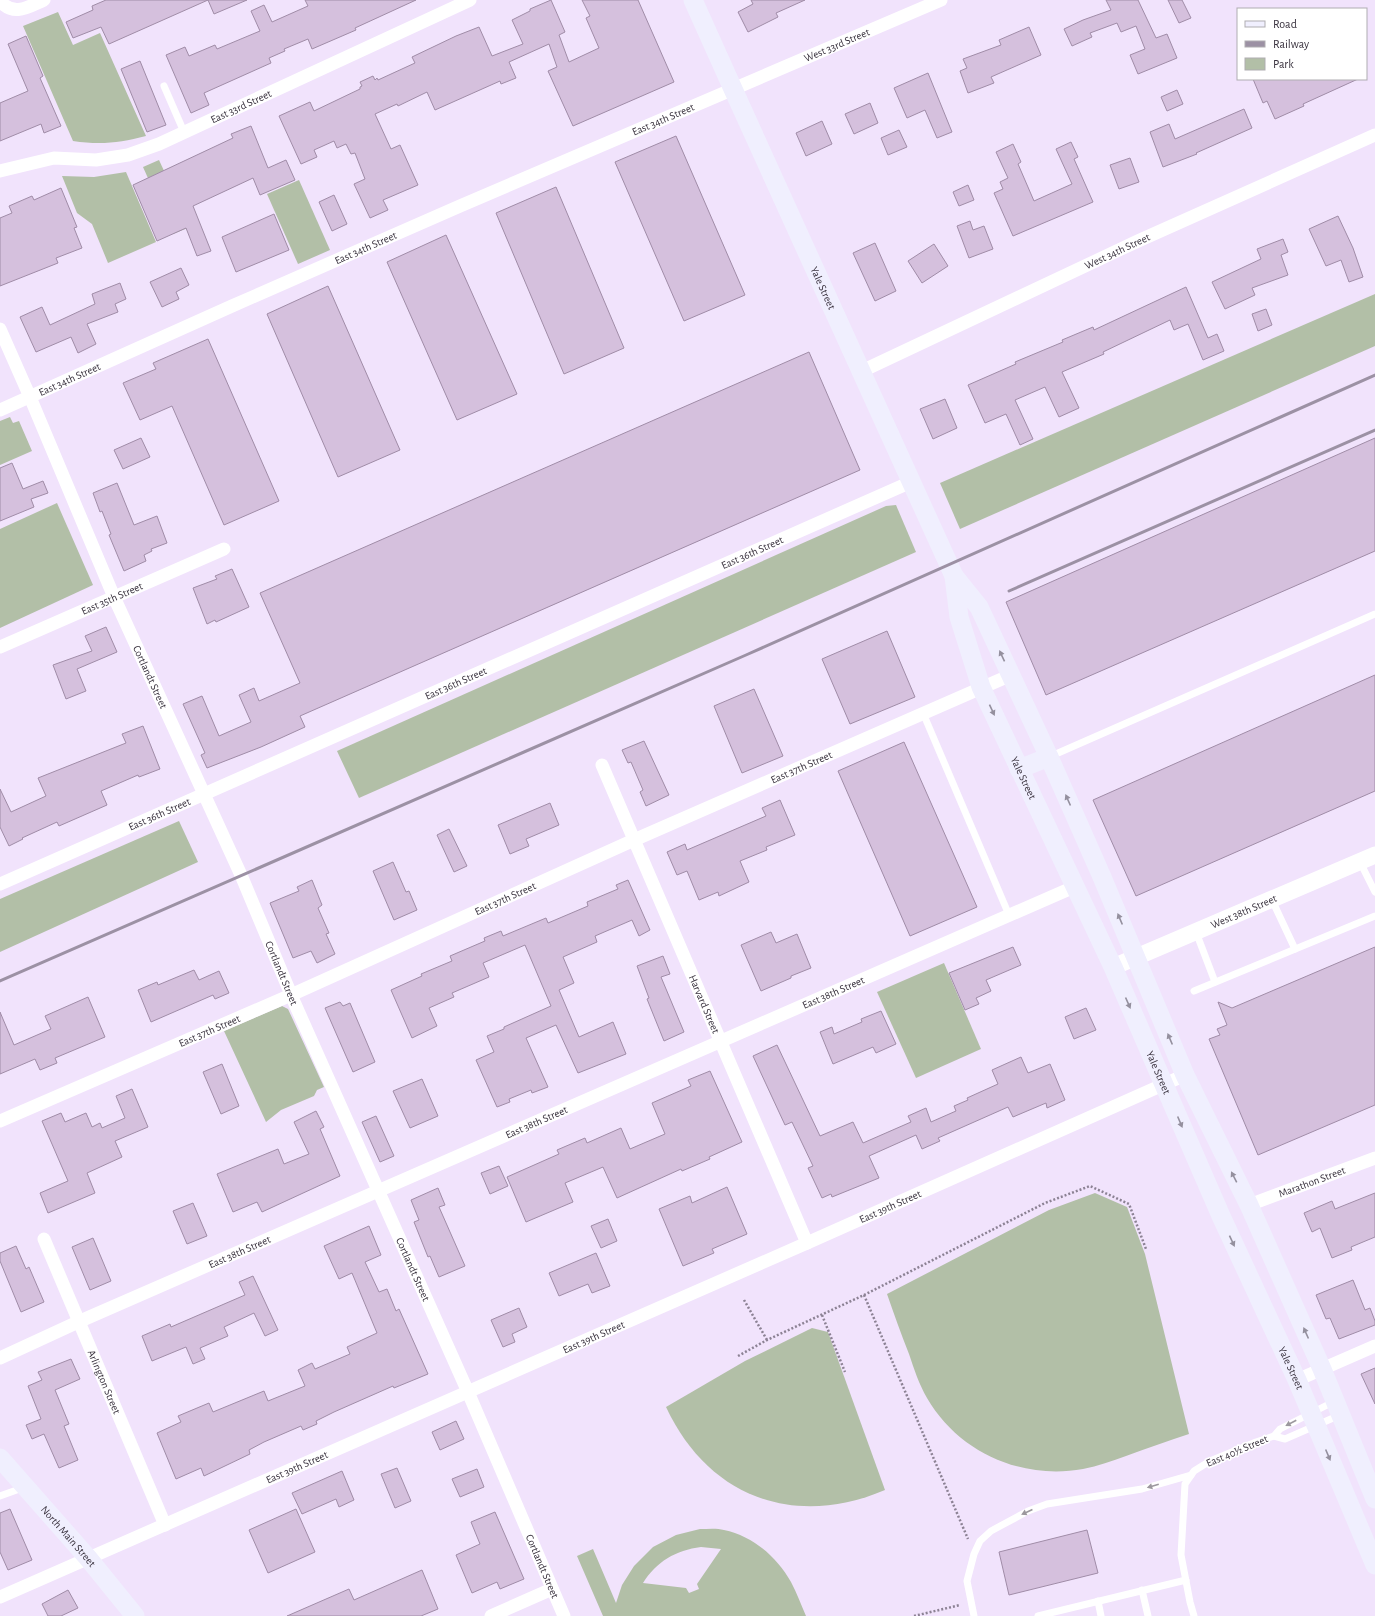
<svg xmlns="http://www.w3.org/2000/svg" width="1375" height="1616" font-family="'Alegreya Sans',sans-serif">
<style>
.green{fill:#b2bfa7;fill-rule:evenodd}
.building{fill:#d5c0dd;stroke:#a08ca7}
.lines{fill:none;stroke-linecap:round;stroke-linejoin:round}
.path{stroke:#8c8294;stroke-width:2.5;stroke-dasharray:2 2;stroke-linecap:butt}
.service{stroke:#fff;stroke-width:7}
.minor{stroke:#fff;stroke-width:13}
.tertiary{stroke:#fff;stroke-width:17}
.secondary{stroke:#f0effe;stroke-width:19}
.rail{stroke:#9c91a4;stroke-width:3}
.oneway{fill:#94909e}
.oneway2{fill:#9c989e}
.labels{text-anchor:middle;dominant-baseline:central;stroke-width:3.5;stroke-linejoin:round;paint-order:stroke}
.street-label{font-size:11px;fill:#38313d;stroke:#fff}
</style>
<rect width="100%" height="100%" fill="#f1e3fc"/>
<g class="green">
<path d="M58,12L73,45L100,33L146,136C120,143 100,145 73,141L23,26Z"/>
<polygon points="159,160 190,227 173,234 143,167"/>
<polygon points="126,172 156,242 108,263 92,224 77,213 62,176 94,177"/>
<polygon points="299,180 330,250 298,264 267,194"/>
<polygon points="1375,294 1375,346 960,529 940,483"/>
<polygon points="10,417 13,423 19,421 32,451 0,465 0,421"/>
<polygon points="57,503 93,585 0,628 0,529"/>
<polygon points="896,505 916,552 359,798 337,751 886,506"/>
<polygon points="179,821 198,862 0,952 0,899"/>
<polygon points="944,963 981,1049 916,1078 877,992"/>
<polygon points="282,1006 288,1009 324,1087 317,1090 314,1096 281,1110 266,1122 224,1031"/>
<path d="M1095,1193L1127,1207L1145,1254L1189,1434C1168,1441 1147,1448 1126,1456C1112,1461 1098,1466 1083,1469C1022,1480 959,1453 927,1398C919,1384 914,1369 909,1354C901,1334 894,1314 887,1294L1049,1210Z"/>
<path d="M812,1328L828,1332L885,1490C794,1529 708,1497 666,1407L745,1361Z"/>
<path d="M700,1529C708,1529 717,1528 724,1530C753,1536 777,1557 791,1582C797,1593 801,1605 806,1616H603L577,1556L593,1549L616,1603L622,1585L634,1566L653,1547L676,1535ZM701,1547L721,1549L697,1584L699,1589L689,1593L686,1588L643,1583C656,1562 676,1550 701,1547Z"/>
</g>
<g class="building">
<polygon points="106,0 247,0 214,14 208,0 109,44 101,27 73,38 66,22 93,10 92,6"/>
<polygon points="305,0 416,0 355,28 356,30 312,49 308,39 284,49 285,51 269,58 271,63 204,93 209,105 191,113 166,55 185,47 189,56 215,45 217,49 260,31 251,11 264,5 272,22 308,6"/>
<polygon points="551,0 565,32 559,35 569,62 599,48 586,18 590,16 582,0 638,0 674,82 573,126 548,71 557,67 549,44 509,62 516,78 501,84 500,81 435,110 427,92 398,106 397,104 375,114 391,149 400,145 418,185 383,200 388,210 370,218 354,184 365,179 355,153 351,154 346,144 337,148 334,141 314,150 317,157 301,164 279,116 310,102 314,111 360,89 360,87 362,86 360,82 373,76 375,80 377,78 378,80 415,63 412,57 456,36 479,27 492,56 523,44 512,20 530,11 530,9"/>
<polygon points="751,0 805,0 776,13 778,17 748,32 738,12 753,4"/>
<polygon points="1106,0 1138,0 1156,38 1167,34 1177,58 1138,74 1130,55 1145,49 1136,26 1121,32 1117,23 1090,33 1092,37 1072,46 1064,29 1083,20 1111,10"/>
<polygon points="1168,0 1182,0 1191,18 1179,23"/>
<polygon points="1029,27 1041,55 991,77 994,83 968,93 960,71 967,68 963,59 1001,45 999,40"/>
<polygon points="26,36 43,76 40,78 61,126 44,133 41,124 0,141 0,103 28,91 8,44"/>
<polygon points="140,61 166,125 147,132 121,69"/>
<polygon points="928,73 952,132 937,138 925,110 907,118 894,88"/>
<polygon points="1253,79 1358,79 1303,104 1304,106 1275,119 1267,101 1263,103"/>
<polygon points="1177,90 1183,104 1167,111 1161,97"/>
<polygon points="870,103 878,123 854,134 845,114"/>
<polygon points="1244,109 1252,128 1196,153 1197,154 1163,167 1150,132 1169,124 1175,139"/>
<polygon points="822,121 832,144 806,156 796,133"/>
<polygon points="251,126 268,168 286,160 295,180 260,195 253,178 193,206 211,251 197,256 186,228 157,241 133,185 233,138 231,134"/>
<polygon points="899,130 907,147 888,155 881,138"/>
<polygon points="676,136 745,295 684,321 615,162"/>
<polygon points="1071,142 1078,157 1074,159 1093,202 1013,236 994,193 1003,189 1000,182 1008,178 996,152 1013,144 1021,162 1018,164 1034,201 1072,184 1056,149"/>
<polygon points="1130,158 1139,182 1119,189 1110,165"/>
<polygon points="968,185 974,200 959,206 953,192"/>
<polygon points="556,187 624,348 564,374 496,213"/>
<polygon points="61,188 77,227 74,228 82,248 56,258 58,263 0,286 0,218 12,213 9,206 32,196 34,200"/>
<polygon points="334,195 347,224 332,231 319,202"/>
<polygon points="274,214 289,250 236,272 222,237"/>
<polygon points="1338,216 1353,248 1363,277 1349,282 1341,260 1326,266 1309,229"/>
<polygon points="970,221 973,230 984,226 993,249 969,258 957,226"/>
<polygon points="446,235 517,394 457,420 387,262"/>
<polygon points="1283,239 1288,252 1281,255 1288,275 1252,288 1255,295 1225,309 1212,282 1261,259 1257,249"/>
<polygon points="875,243 896,291 875,301 853,253"/>
<polygon points="934,244 948,266 922,283 908,261"/>
<polygon points="181,268 189,285 176,292 179,299 162,307 150,282"/>
<polygon points="120,283 126,299 115,304 118,312 87,324 96,344 78,353 71,337 36,352 20,317 42,307 50,325 95,304 92,294"/>
<polygon points="328,286 400,450 338,477 267,314"/>
<polygon points="1186,287 1208,338 1217,334 1224,351 1203,360 1188,324 1174,330 1170,320 1103,352 1104,354 1062,372 1079,408 1059,417 1045,387 1015,400 1033,439 1020,445 1006,414 985,423 968,385 1016,364 1015,362 1063,342 1062,340 1093,327 1094,330"/>
<polygon points="1266,309 1272,325 1258,331 1252,314"/>
<polygon points="208,339 279,501 224,525 172,406 140,420 123,383 156,369 153,363"/>
<polygon points="809,352 860,470 300,716 305,727 261,747 207,768 201,755 205,753 183,704 202,696 219,736 251,722 239,695 254,688 259,701 300,683 260,593"/>
<polygon points="945,399 957,428 933,439 920,409"/>
<polygon points="141,438 150,457 123,469 114,450"/>
<polygon points="1375,438 1375,551 1046,695 1006,602"/>
<polygon points="12,463 23,489 43,481 48,493 31,499 34,507 0,521 0,468"/>
<polygon points="117,483 134,525 157,516 167,543 151,549 152,551 144,555 146,561 124,571 109,535 111,534 102,511 100,512 93,493"/>
<polygon points="232,569 249,607 216,622 215,620 207,624 193,588 217,579 215,576"/>
<polygon points="106,627 117,652 77,669 86,691 66,699 53,665 92,651 85,636"/>
<polygon points="887,631 915,697 850,724 822,659"/>
<polygon points="1375,675 1375,791 1136,896 1093,800"/>
<polygon points="754,689 783,756 742,773 714,706"/>
<polygon points="143,726 160,769 139,777 138,775 101,791 107,805 59,826 57,822 22,838 23,839 9,846 0,827 0,789 11,812 46,796 38,778 126,743 122,734"/>
<polygon points="644,741 669,795 646,806 640,792 643,790 631,762 628,763 622,750"/>
<polygon points="904,742 977,907 910,936 838,771"/>
<polygon points="780,800 795,835 766,847 767,850 740,861 749,882 719,896 718,892 699,900 687,871 677,875 667,852 685,844 687,850 766,816 762,808"/>
<polygon points="550,803 559,825 526,839 529,846 510,854 498,825"/>
<polygon points="449,829 467,866 454,872 437,835"/>
<polygon points="393,862 406,892 409,891 417,910 394,920 373,871"/>
<polygon points="312,880 322,905 318,908 329,933 326,934 335,954 317,963 311,951 293,958 270,903 299,891 297,887"/>
<polygon points="628,880 650,930 639,936 632,920 595,936 597,942 563,957 574,983 559,990 579,1037 613,1022 626,1054 578,1073 556,1025 526,1038 548,1087 532,1093 531,1090 509,1099 510,1102 497,1107 476,1060 494,1052 487,1036 504,1029 504,1027 551,1006 525,945 483,963 489,977 452,993 454,997 429,1008 437,1026 412,1038 391,990 422,976 421,974 452,961 450,956 485,941 484,938 501,931 503,936 546,918 548,923 588,906 587,902 618,889 616,885"/>
<polygon points="771,932 776,943 797,934 811,968 791,976 791,978 761,991 741,945"/>
<polygon points="1013,947 1021,965 986,980 991,991 976,998 979,1004 965,1010 949,973"/>
<polygon points="1375,947 1375,1105 1258,1155 1209,1039 1220,1035 1217,1029 1227,1025 1218,1002 1232,1008"/>
<polygon points="663,956 670,974 661,977 684,1032 664,1041 647,999 649,998 637,966"/>
<polygon points="194,970 199,980 219,971 229,993 215,999 213,995 151,1022 138,990 157,982 158,985"/>
<polygon points="88,997 105,1037 55,1058 57,1063 40,1070 35,1059 0,1074 0,1012 14,1045 51,1029 45,1016"/>
<polygon points="340,1002 343,1006 350,1003 375,1062 353,1072 325,1008"/>
<polygon points="1086,1008 1096,1030 1074,1039 1065,1017"/>
<polygon points="881,1011 896,1044 876,1053 873,1047 833,1064 820,1032 832,1027 834,1034 862,1022 861,1019"/>
<polygon points="777,1045 820,1136 853,1122 863,1143 911,1122 908,1116 926,1108 931,1122 956,1111 954,1106 968,1100 967,1098 998,1084 992,1070 1021,1057 1028,1073 1050,1064 1065,1100 1047,1108 1046,1103 1013,1117 1008,1107 938,1138 940,1141 922,1149 916,1135 869,1156 879,1178 832,1197 831,1194 822,1198 808,1168 813,1166 792,1122 785,1125 753,1056"/>
<polygon points="222,1064 239,1106 221,1114 203,1072"/>
<polygon points="710,1071 742,1142 709,1157 710,1159 682,1171 681,1169 617,1198 603,1167 565,1183 573,1202 526,1222 507,1177 559,1154 557,1150 585,1138 587,1143 621,1128 630,1149 665,1134 652,1103 691,1086 688,1080"/>
<polygon points="422,1079 438,1116 410,1128 393,1091"/>
<polygon points="132,1089 148,1127 115,1141 122,1157 87,1173 95,1193 48,1213 40,1193 68,1181 42,1121 61,1113 65,1122 86,1113 92,1127 100,1123 102,1128 125,1118 116,1096"/>
<polygon points="316,1111 324,1127 320,1129 340,1176 262,1212 257,1202 233,1212 217,1174 278,1149 284,1164 309,1154 294,1122"/>
<polygon points="376,1116 394,1156 380,1162 362,1122"/>
<polygon points="499,1166 508,1186 490,1194 481,1173"/>
<polygon points="727,1187 747,1234 712,1249 714,1253 683,1266 659,1209 690,1196 692,1203"/>
<polygon points="438,1188 445,1205 439,1207 465,1266 439,1277 430,1256 428,1257 414,1222 419,1220 411,1200"/>
<polygon points="1375,1193 1375,1237 1351,1247 1352,1250 1332,1258 1320,1228 1312,1232 1304,1213 1332,1201 1335,1209"/>
<polygon points="193,1203 207,1236 187,1244 173,1211"/>
<polygon points="608,1219 617,1241 601,1248 591,1226"/>
<polygon points="369,1226 381,1255 365,1262 379,1292 387,1289 396,1311 399,1309 428,1374 394,1388 393,1386 334,1412 316,1421 317,1424 303,1430 301,1426 264,1442 249,1450 250,1454 204,1476 201,1468 176,1479 157,1433 181,1422 178,1416 209,1403 213,1412 264,1391 268,1401 305,1386 298,1370 312,1363 315,1369 350,1354 347,1347 377,1333 352,1273 339,1279 324,1246"/>
<polygon points="93,1238 111,1281 90,1290 72,1247"/>
<polygon points="16,1246 26,1269 29,1267 44,1302 21,1312 0,1261 0,1253"/>
<polygon points="596,1253 610,1286 592,1293 588,1284 559,1296 549,1273"/>
<polygon points="253,1276 278,1330 265,1336 254,1313 224,1327 228,1336 200,1348 205,1359 193,1364 186,1347 152,1361 142,1336 170,1324 171,1327 245,1295 239,1282"/>
<polygon points="1353,1280 1365,1310 1370,1308 1375,1321 1375,1325 1339,1339 1330,1318 1326,1319 1316,1295"/>
<polygon points="519,1308 527,1327 512,1334 515,1342 503,1347 491,1320"/>
<polygon points="71,1359 80,1379 55,1390 69,1424 64,1426 78,1460 59,1468 44,1434 32,1439 26,1425 41,1419 28,1386 42,1380 38,1372"/>
<polygon points="1375,1368 1375,1404 1361,1374"/>
<polygon points="456,1421 464,1439 440,1450 432,1432"/>
<polygon points="397,1468 411,1501 395,1508 381,1474"/>
<polygon points="477,1469 484,1487 460,1497 452,1479"/>
<polygon points="342,1471 354,1500 339,1507 336,1499 302,1514 292,1493"/>
<polygon points="10,1509 32,1560 8,1570 0,1552 0,1513"/>
<polygon points="296,1509 315,1552 268,1573 249,1530"/>
<polygon points="495,1512 524,1579 500,1589 497,1582 472,1593 456,1555 480,1544 471,1522"/>
<polygon points="1087,1530 1098,1573 1009,1595 999,1552"/>
<polygon points="422,1570 438,1609 421,1616 287,1616 349,1589 354,1600"/>
<polygon points="68,1590 78,1608 61,1616 48,1616 42,1604"/>
</g>
<g class="lines">
<g class="path">
<polyline points="864,1295 968,1539"/>
<polyline points="744,1300 767,1340"/>
<polyline points="822,1315 845,1372"/>
<polyline points="738,1356 767,1340 864,1295 1045,1203 1090,1186 1129,1204 1146,1249"/>
<polyline points="914,1616 960,1605"/>
</g>
<g class="service">
<polyline points="164,86 184,132"/>
<polyline points="923,713 1009,915"/>
<polyline points="1049,757 1375,614"/>
<polyline points="1360,862 1375,892"/>
<polyline points="1272,900 1295,949"/>
<polyline points="1196,932 1215,982"/>
<polyline points="1194,991 1375,916"/>
<polyline points="1274,1436 1285,1439 1340,1415"/>
<polyline points="0,1496 25,1487"/>
<polyline points="1142,1590 1148,1616"/>
<polyline points="1098,1601 1101,1616"/>
<polyline points="974,1616 967,1581 974,1554 980,1541 991,1531 1028,1511 1047,1504 1142,1489 1191,1475"/>
<polyline points="1038,1616 1186,1580"/>
<polyline points="1194,1616 1190,1602 1181,1555 1185,1484 1194,1471 1210,1461 1256,1442 1274,1436 1280,1429 1335,1401"/>
</g>
<g class="minor">
<path d="M0,1C14,17 28,7 44,0"/>
<path id="s1" d="M0,171L54,158L96,160L128,155L159,144L470,0"/>
<path id="s2" d="M0,329L30,397L114,597L241,875L295,1004L468,1392L564,1616"/>
<path id="s3" d="M862,371L1138,241L1375,135"/>
<path id="s4" d="M0,410L232,306L460,206L941,0"/>
<path id="s5" d="M0,647L224,549"/>
<path id="s6" d="M602,765L807,1243"/>
<path id="s7" d="M0,884L911,482"/>
<path id="s8" d="M0,1121L291,995L634,840L1011,675"/>
<path id="s9" d="M1249,1205L1375,1158"/>
<path id="s10" d="M44,1239L165,1525"/>
<path id="s11" d="M0,1358L78,1322L1074,887"/>
<polyline points="1297,1380 1375,1346"/>
<path id="s12" d="M0,1597L807,1243L1185,1075"/>
<polyline points="491,1616 552,1589"/>
</g>
<path class="tertiary" id="s13" d="M1113,967L1375,855"/>
<g class="secondary">
<path id="s14" d="M693,0L733,89L954,576L979,607L1049,757L1102,877L1185,1075L1249,1205L1322,1369L1375,1499"/>
<path id="s15" d="M954,576L959,617L981,687L1113,967L1221,1216L1297,1380L1375,1565"/>
<polyline points="1019,769 1049,757"/>
<path id="s16" d="M0,1458L88,1558L135,1616"/>
</g>
<g class="rail">
<polyline points="1009,591 1375,430"/>
<polyline points="0,981 746,655 1375,375"/>
</g>
</g>
<defs><path id="oneway-solid" d="M-6-.8H1V-3.2L6.5 0L1 3.2V.8H-6Z"/></defs>
<g class="oneway">
<use href="#oneway-solid" transform="translate(1002 656) rotate(-115)"/>
<use href="#oneway-solid" transform="translate(992 710) rotate(65)"/>
<use href="#oneway-solid" transform="translate(1068 800) rotate(-114)"/>
<use href="#oneway-solid" transform="translate(1120 919) rotate(-113)"/>
<use href="#oneway-solid" transform="translate(1128 1003) rotate(66)"/>
<use href="#oneway-solid" transform="translate(1170 1039) rotate(-113)"/>
<use href="#oneway-solid" transform="translate(1180 1122) rotate(67)"/>
<use href="#oneway-solid" transform="translate(1234 1177) rotate(-117)"/>
<use href="#oneway-solid" transform="translate(1232 1241) rotate(65)"/>
<use href="#oneway-solid" transform="translate(1306 1333) rotate(-114)"/>
<use href="#oneway-solid" transform="translate(1328 1455) rotate(67)"/>
</g>
<g class="oneway2">
<use href="#oneway-solid" transform="translate(1291 1423) rotate(152)"/>
<use href="#oneway-solid" transform="translate(1153 1486) rotate(164)"/>
<use href="#oneway-solid" transform="translate(1027 1512) rotate(155)"/>
</g>
<g class="labels">
<g class="street-label">
<text stroke="none"><textPath href="#s4" startOffset="913">West 33rd Street</textPath></text>
<text stroke="none"><textPath href="#s1" startOffset="253">East 33rd Street</textPath></text>
<text stroke="none"><textPath href="#s4" startOffset="724">East 34th Street</textPath></text>
<text stroke="none"><textPath href="#s4" startOffset="400">East 34th Street</textPath></text>
<text stroke="none"><textPath href="#s3" startOffset="282">West 34th Street</textPath></text>
<text stroke="none"><textPath href="#s14" startOffset="316">Yale Street</textPath></text>
<text stroke="none"><textPath href="#s4" startOffset="76">East 34th Street</textPath></text>
<text stroke="none"><textPath href="#s7" startOffset="822">East 36th Street</textPath></text>
<text stroke="none"><textPath href="#s5" startOffset="122">East 35th Street</textPath></text>
<text stroke="none"><textPath href="#s2" startOffset="379">Cortlandt Street</textPath></text>
<text stroke="none"><textPath href="#s7" startOffset="498">East 36th Street</textPath></text>
<text stroke="none"><textPath href="#s8" startOffset="876">East 37th Street</textPath></text>
<text stroke="none"><textPath href="#s15" startOffset="215">Yale Street</textPath></text>
<text stroke="none"><textPath href="#s7" startOffset="174">East 36th Street</textPath></text>
<text stroke="none"><textPath href="#s8" startOffset="552">East 37th Street</textPath></text>
<text stroke="none"><textPath href="#s13" startOffset="142">West 38th Street</textPath></text>
<text stroke="none"><textPath href="#s2" startOffset="703">Cortlandt Street</textPath></text>
<text stroke="none"><textPath href="#s11" startOffset="910">East 38th Street</textPath></text>
<text stroke="none"><textPath href="#s6" startOffset="260">Harvard Street</textPath></text>
<text stroke="none"><textPath href="#s8" startOffset="228">East 37th Street</textPath></text>
<text stroke="none"><textPath href="#s15" startOffset="539">Yale Street</textPath></text>
<text stroke="none"><textPath href="#s11" startOffset="586">East 38th Street</textPath></text>
<text stroke="none"><textPath href="#s9" startOffset="67">Marathon Street</textPath></text>
<text stroke="none"><textPath href="#s12" startOffset="972">East 39th Street</textPath></text>
<text stroke="none"><textPath href="#s11" startOffset="262">East 38th Street</textPath></text>
<text stroke="none"><textPath href="#s2" startOffset="1027">Cortlandt Street</textPath></text>
<text stroke="none"><textPath href="#s12" startOffset="648">East 39th Street</textPath></text>
<text stroke="none"><textPath href="#s15" startOffset="863">Yale Street</textPath></text>
<text stroke="none"><textPath href="#s10" startOffset="155">Arlington Street</textPath></text>
<text transform="translate(1237 1451) rotate(-23)">East 40½ Street</text>
<text stroke="none"><textPath href="#s12" startOffset="324">East 39th Street</textPath></text>
<text stroke="none"><textPath href="#s16" startOffset="104">North Main Street</textPath></text>
<text stroke="none"><textPath href="#s2" startOffset="1351">Cortlandt Street</textPath></text>
</g>
</g>
<rect x="1237" y="8" width="130" height="72" fill="#ffffff" stroke="#afadb1"/>
<rect x="1245" y="21" width="20" height="6" fill="#f0effe" stroke="#afadb1"/>
<text x="1273" y="28" font-size="12" fill="#38313d">Road</text>
<rect x="1245" y="41" width="20" height="6" fill="#9c91a4" stroke="#afadb1"/>
<text x="1273" y="48" font-size="12" fill="#38313d">Railway</text>
<rect x="1245" y="58" width="20" height="12" fill="#b2bfa7" stroke="#afadb1"/>
<text x="1273" y="68" font-size="12" fill="#38313d">Park</text>
</svg>
